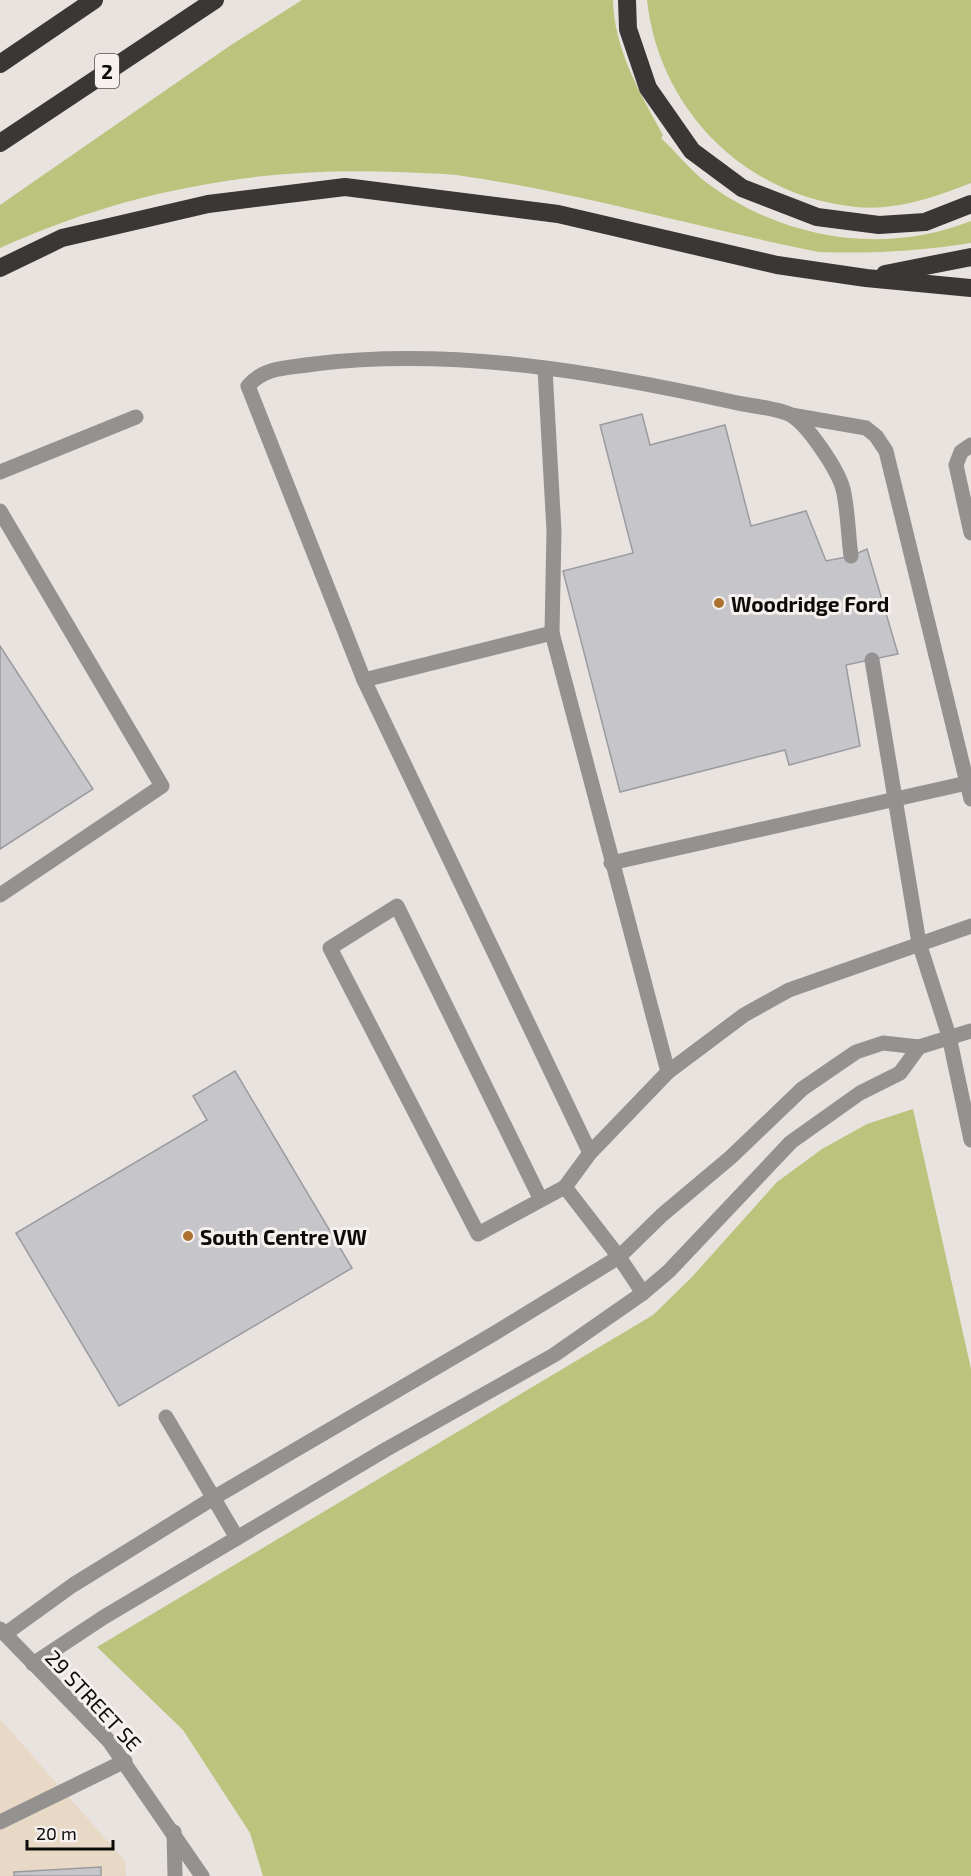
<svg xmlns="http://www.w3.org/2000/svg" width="971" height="1876" font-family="'Exo 2',sans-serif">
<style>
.industrial{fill:#e8d8c6}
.green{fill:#bbc37d}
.building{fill:#c5c5ca;stroke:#9c9ba0;stroke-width:1.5}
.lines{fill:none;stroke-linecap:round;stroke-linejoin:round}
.lane{stroke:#949191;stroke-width:15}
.street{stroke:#949191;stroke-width:15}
.highway{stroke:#3c3737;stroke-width:18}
.poi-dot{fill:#ab7230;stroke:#f6f0ee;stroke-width:2}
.labels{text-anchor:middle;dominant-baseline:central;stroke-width:6;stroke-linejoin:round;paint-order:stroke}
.shield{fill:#f6f0ee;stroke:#53504e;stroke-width:1.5}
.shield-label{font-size:20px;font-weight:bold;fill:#0d0b0a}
.poi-label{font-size:21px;font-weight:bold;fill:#0d0b0a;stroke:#f6f0ee;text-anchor:start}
.street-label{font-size:21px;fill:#0d0b0a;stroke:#f6f0ee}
</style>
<rect width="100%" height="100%" fill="#e9e3e0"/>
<polygon class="industrial" points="0,1719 125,1861 126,1876 0,1876"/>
<g class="green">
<path d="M302,0H613C614,49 640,93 663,135L661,138C676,152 690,170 707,183C783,239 882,256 971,221V243C920,251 871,254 819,252C698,228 578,192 456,175C436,173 416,173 397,172C259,166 125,191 0,248V205L231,45Z"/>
<path d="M647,0H971V183C936,197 894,211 856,207C744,196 659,109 647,0Z"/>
<polygon points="913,1109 971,1369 971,1876 263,1876 250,1833 183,1730 97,1647 653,1315 691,1278 777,1182 822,1149 867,1124"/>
</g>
<g class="building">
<polygon points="642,414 650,445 725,425 751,526 806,511 826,561 851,556 867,549 898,654 846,665 860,746 789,765 785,750 620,792 563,571 633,553 600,425"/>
<polygon points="0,646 93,789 0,849"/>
<polygon points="235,1071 352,1268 119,1406 16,1233 207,1120 193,1096"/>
<polygon points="101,1867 101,1876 14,1876 14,1872"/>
</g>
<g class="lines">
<g class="lane">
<polyline points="545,369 554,531 552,633 668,1072 590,1153 565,1187 619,1257 643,1293"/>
<polyline points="791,415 866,428 876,436 886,451 971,799"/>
<polyline points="971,445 961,452 956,465 971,533"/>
<polyline points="0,472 136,417"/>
<polyline points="0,511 162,786 0,895"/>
<polyline points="872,660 919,943 949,1036 971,1140"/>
<polyline points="364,680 552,633"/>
<polyline points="611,863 967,783"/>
<polyline points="668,1072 744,1015 789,990 971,926"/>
<path d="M590,1153L364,680L248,386C265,366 289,368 314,364C453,347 597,372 733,402C749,406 778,408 791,415C808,425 838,470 843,489C848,510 848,534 851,556"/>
<polyline points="541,1200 397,906 330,948 478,1234 565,1187"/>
<polyline points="166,1417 237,1538"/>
<polyline points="5,1634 73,1585 215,1497 495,1333 619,1257 662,1215 731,1157 802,1089 856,1052 883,1043 919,1047 971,1031"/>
<polyline points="33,1664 104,1617 385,1450 554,1355 643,1293 669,1271 791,1142 860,1093 900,1073 919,1047"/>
<polyline points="0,1822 125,1761"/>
</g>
<g class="street">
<polyline points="0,1629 109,1741 202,1876"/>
<polyline points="174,1832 175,1876"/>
</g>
<g class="highway">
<polyline points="627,0 628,29 648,88 692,151 742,188 817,217 879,225 925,222 971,204"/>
<polyline points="0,64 94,0"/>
<polyline points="0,143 215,0"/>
<polyline points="0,268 62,238 208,204 345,187 558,214 777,265 866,278 971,288"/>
<polyline points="885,274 971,257"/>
</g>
</g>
<g class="poi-dot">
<circle cx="719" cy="603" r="6"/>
<circle cx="188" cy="1236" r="6"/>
</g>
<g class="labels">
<rect class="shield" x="95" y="54" width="24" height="34" rx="4.5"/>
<g class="shield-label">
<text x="107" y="71">2</text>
</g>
<g class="poi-label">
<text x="731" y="603">Woodridge Ford</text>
<text x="200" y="1236">South Centre VW</text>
</g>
<g class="street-label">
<text transform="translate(94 1700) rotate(47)">29 STREET SE</text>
</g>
</g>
<path d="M27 1840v9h86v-9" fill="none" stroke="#0d0b0a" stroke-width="3"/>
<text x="36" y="1840" font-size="18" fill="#0d0b0a" stroke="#f6f0ee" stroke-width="4.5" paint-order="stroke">20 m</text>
</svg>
